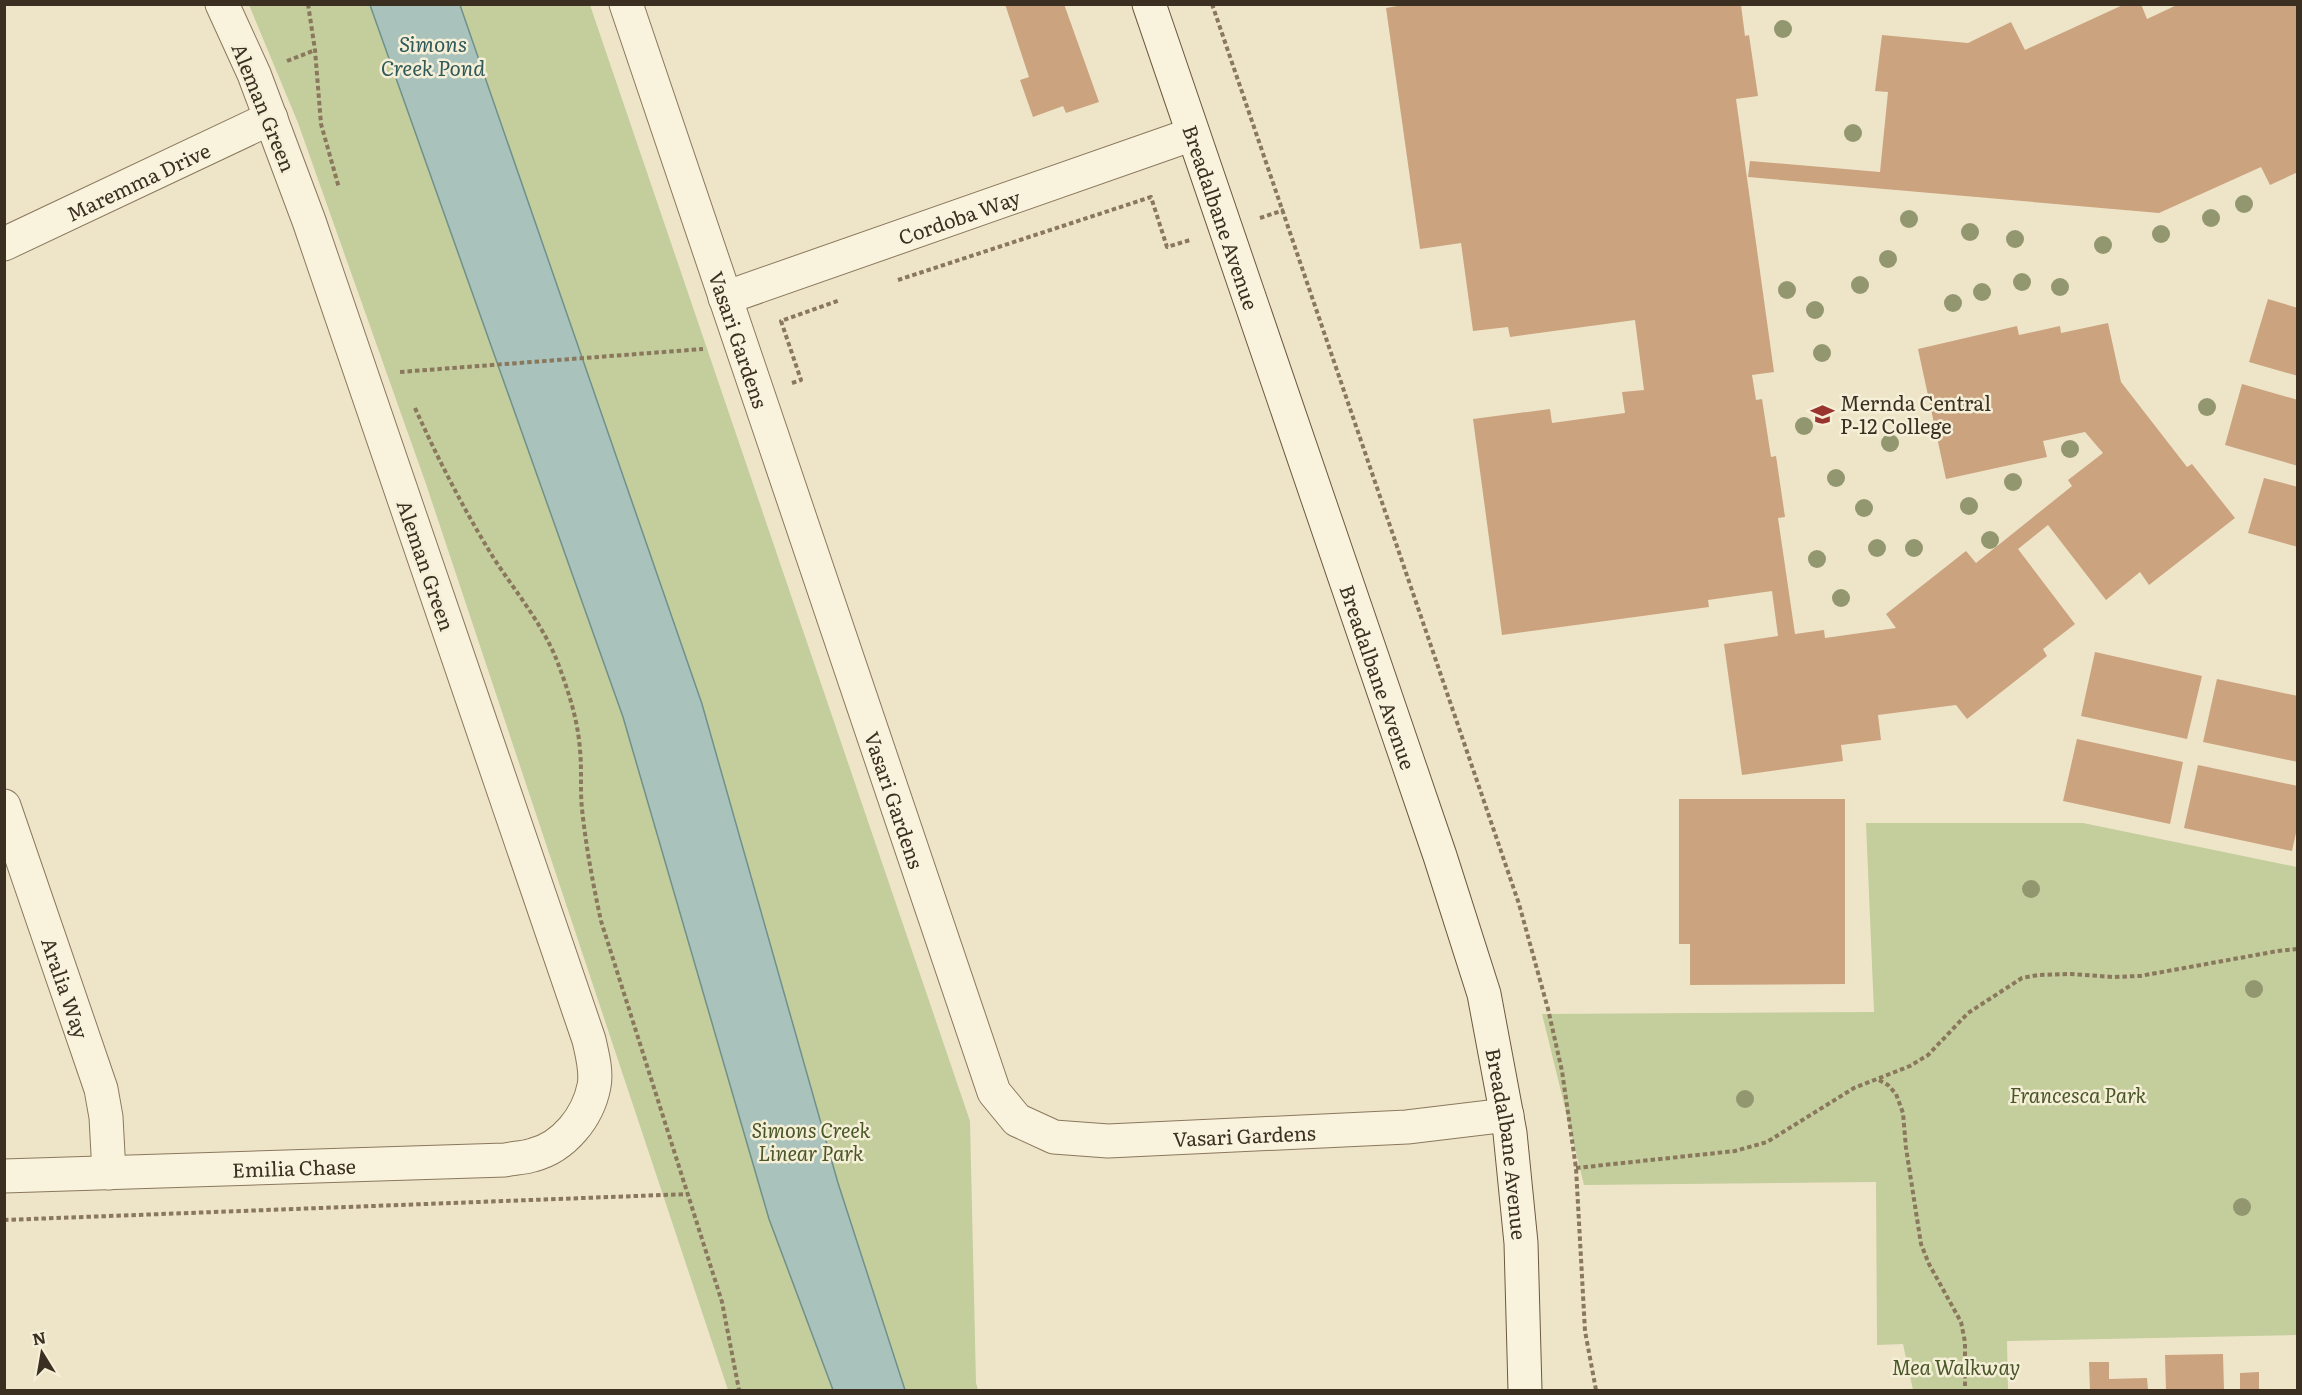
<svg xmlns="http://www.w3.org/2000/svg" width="2302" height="1395" font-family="Literata,serif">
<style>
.green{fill:#c4cd9c}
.water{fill:#a9c2bc;stroke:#70918b;stroke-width:1.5}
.building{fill:#cba37f}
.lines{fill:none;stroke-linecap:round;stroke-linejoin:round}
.street-casing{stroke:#8a785d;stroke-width:35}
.secondary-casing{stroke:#6c5940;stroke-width:35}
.path{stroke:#8a785d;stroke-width:4;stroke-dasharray:4.5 3;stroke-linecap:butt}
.street{stroke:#f9f2dc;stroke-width:33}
.secondary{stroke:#f9f2dc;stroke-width:33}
.tree{fill:#939770}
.labels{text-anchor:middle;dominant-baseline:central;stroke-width:5;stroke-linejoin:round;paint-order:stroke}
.street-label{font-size:20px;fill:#3b2f21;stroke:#f6efd8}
.poi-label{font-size:20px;fill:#3b2f21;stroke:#f6efd8;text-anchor:start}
.park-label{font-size:20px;font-style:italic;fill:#495728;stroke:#f6efd8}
.water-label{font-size:21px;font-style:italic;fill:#305a5a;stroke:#f6efd8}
</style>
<rect width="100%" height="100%" fill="#eee5c9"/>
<g class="green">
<polygon points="249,5 590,5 970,1121 976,1383 978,1390 728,1390 426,484 298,123"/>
<polygon points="1866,823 2083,823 2297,867 2297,1335 2007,1341 2008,1390 1913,1390 1903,1344 1877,1345 1876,1182 1584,1185 1542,1014 1874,1012"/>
</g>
<polygon class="water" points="370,5 460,5 702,704 838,1183 905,1390 833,1390 769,1219 623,717"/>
<g class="building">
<polygon points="1005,4 1064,4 1099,102 1066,113 1063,106 1033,117 1020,80 1029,77"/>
<polygon points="2125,4 2141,4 2147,19 2179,4 2298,4 2298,172 2270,185 2261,167 2159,213 1748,177 1750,161 1880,172 1888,92 1875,91 1882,35 1968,43 2011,22 2025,50"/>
<polygon points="1403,5 1741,5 1745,36 1749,35 1758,96 1736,99 1774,372 1752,375 1756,400 1762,399 1771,457 1776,456 1785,517 1778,518 1795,634 1824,630 1825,638 1896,628 1886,614 1966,551 1976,563 2072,486 2068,480 2103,453 2085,432 2043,441 2047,457 1946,479 1918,349 2017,326 2019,335 2060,326 2061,333 2108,323 2121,382 2187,467 2192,464 2235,518 2149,585 2140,572 2106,600 2048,525 2018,549 2075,624 2043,649 2047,656 1967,719 1956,705 1878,715 1881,740 1841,745 1843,761 1742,775 1724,644 1778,636 1772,591 1708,600 1709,607 1502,635 1473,419 1550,409 1552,423 1625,413 1622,392 1644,390 1635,320 1510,337 1508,327 1473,331 1461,243 1420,249 1386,8"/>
<polygon points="2268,299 2298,308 2298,376 2249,362"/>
<polygon points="2242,384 2298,400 2298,466 2225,445"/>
<polygon points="2264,478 2298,487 2298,547 2248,533"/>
<polygon points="2095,652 2202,676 2187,739 2081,716"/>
<polygon points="2217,679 2298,696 2298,762 2203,742"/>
<polygon points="2077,739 2183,762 2170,824 2063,801"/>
<polygon points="2198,765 2298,786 2298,824 2292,851 2184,828"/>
<polygon points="1679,799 1845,799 1845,984 1690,985 1690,944 1679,944"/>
<polygon points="2223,1354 2224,1390 2166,1390 2165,1355"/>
<polygon points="2089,1362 2109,1362 2109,1379 2147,1378 2148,1390 2090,1390"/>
<polygon points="2259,1372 2259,1390 2240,1390 2240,1373"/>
</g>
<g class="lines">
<defs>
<g id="street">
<path id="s1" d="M626,4L994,1092L1017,1120L1054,1137L1108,1141L1407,1127L1507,1115"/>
<path id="s2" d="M4,244L271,118"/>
<path id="s3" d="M725,298L1193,134"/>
<path id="s4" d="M4,806L101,1089L106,1117L109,1173"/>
<path id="s5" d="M4,1176L505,1160C514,1158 524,1158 533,1155C564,1147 588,1117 594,1086C597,1071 592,1054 589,1040L309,221L254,74L222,4"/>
</g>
<g id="secondary">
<path id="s6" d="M1149,4L1440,856L1484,994L1510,1133L1521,1243L1525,1390"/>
</g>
</defs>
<use href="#street" class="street-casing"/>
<use href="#secondary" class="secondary-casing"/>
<g class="path">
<polyline points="308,4 315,50 321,124 339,188"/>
<polyline points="1212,4 1519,904 1548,1009 1562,1071 1576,1168 1585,1331 1596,1390"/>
<polyline points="287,61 315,50"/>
<polyline points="1260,218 1284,210"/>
<polyline points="898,280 1151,197 1167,247 1190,240"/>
<polyline points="400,372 703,349"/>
<polyline points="792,383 801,380 781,321 840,300"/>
<path d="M415,408C438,459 464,510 493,557C516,593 544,625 559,666C569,693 578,721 580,750C582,770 580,790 582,809C586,847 593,884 601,921L722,1302L739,1390"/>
<polyline points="1879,1080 1888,1085 1896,1094 1903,1113 1906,1148 1921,1244 1929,1264 1961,1322 1965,1342 1965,1390"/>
<polyline points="1576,1168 1735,1151 1767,1142 1854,1088 1910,1066 1928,1055 1968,1013 2022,978 2038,975 2071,974 2113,977 2140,976 2278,951 2298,949"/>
<polyline points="4,1220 689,1194"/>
</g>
<use href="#street" class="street"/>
<use href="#secondary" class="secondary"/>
</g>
<g class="tree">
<circle cx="1783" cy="29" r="9"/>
<circle cx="1853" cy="133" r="9"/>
<circle cx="2244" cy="204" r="9"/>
<circle cx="2211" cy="218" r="9"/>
<circle cx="1909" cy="219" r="9"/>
<circle cx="1970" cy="232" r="9"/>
<circle cx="2161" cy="234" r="9"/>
<circle cx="2015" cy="239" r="9"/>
<circle cx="2103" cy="245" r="9"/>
<circle cx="1888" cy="259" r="9"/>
<circle cx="2022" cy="282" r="9"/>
<circle cx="1860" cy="285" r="9"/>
<circle cx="2060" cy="287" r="9"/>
<circle cx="1787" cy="290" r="9"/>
<circle cx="1982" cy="292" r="9"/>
<circle cx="1953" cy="303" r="9"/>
<circle cx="1815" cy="310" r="9"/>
<circle cx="1822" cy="353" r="9"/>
<circle cx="2207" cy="407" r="9"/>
<circle cx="1804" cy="426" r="9"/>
<circle cx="1890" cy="443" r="9"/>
<circle cx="2070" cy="449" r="9"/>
<circle cx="1836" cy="478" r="9"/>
<circle cx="2013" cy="482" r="9"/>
<circle cx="1969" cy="506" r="9"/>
<circle cx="1864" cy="508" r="9"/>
<circle cx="1990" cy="540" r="9"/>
<circle cx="1877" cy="548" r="9"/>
<circle cx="1914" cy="548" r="9"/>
<circle cx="1817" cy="559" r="9"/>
<circle cx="1841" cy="598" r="9"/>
<circle cx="2031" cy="889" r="9"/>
<circle cx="2254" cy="989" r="9"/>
<circle cx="1745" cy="1099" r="9"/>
<circle cx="2242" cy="1207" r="9"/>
</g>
<defs>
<symbol id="school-bare" viewBox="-9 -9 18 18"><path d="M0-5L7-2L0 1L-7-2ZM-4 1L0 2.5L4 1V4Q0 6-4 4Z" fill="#99332e" stroke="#f6efd8" stroke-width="2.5" paint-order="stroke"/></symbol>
</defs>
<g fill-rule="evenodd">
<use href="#school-bare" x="1806" y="398" width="33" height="33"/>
</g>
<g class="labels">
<g class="street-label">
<text transform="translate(265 107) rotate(68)">Aleman Green</text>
<text stroke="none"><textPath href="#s2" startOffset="148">Maremma Drive</textPath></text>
<text stroke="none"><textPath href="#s3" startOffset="248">Cordoba Way</textPath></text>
<text stroke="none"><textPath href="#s6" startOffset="225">Breadalbane Avenue</textPath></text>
<text stroke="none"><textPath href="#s1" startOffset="354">Vasari Gardens</textPath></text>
<text transform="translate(427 565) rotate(71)">Aleman Green</text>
<text stroke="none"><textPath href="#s6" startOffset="711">Breadalbane Avenue</textPath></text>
<text stroke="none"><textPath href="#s1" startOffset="840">Vasari Gardens</textPath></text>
<text stroke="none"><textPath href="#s4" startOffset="192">Aralia Way</textPath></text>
<text stroke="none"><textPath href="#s1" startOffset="1416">Vasari Gardens</textPath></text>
<text stroke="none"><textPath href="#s6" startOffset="1197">Breadalbane Avenue</textPath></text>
<text stroke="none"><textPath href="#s5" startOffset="290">Emilia Chase</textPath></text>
</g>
<g class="poi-label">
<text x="1840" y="402">Mernda Central<tspan x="1840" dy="23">P-12 College</tspan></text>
</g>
<g class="park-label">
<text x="2078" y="1094">Francesca Park</text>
<text x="811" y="1129">Simons Creek<tspan x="811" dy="23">Linear Park</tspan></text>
<text x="1956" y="1366">Mea Walkway</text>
</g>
<g class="water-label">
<text x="433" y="42">Simons<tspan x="433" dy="24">Creek Pond</tspan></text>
</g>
</g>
<rect width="2302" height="1395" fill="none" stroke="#3b2f21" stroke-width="12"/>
<g transform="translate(42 1353) rotate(349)" stroke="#f6efd8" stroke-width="4.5" paint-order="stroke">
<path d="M0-4.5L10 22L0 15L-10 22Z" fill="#3b2f21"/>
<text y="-9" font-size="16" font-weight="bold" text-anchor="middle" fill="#3b2f21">N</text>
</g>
</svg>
